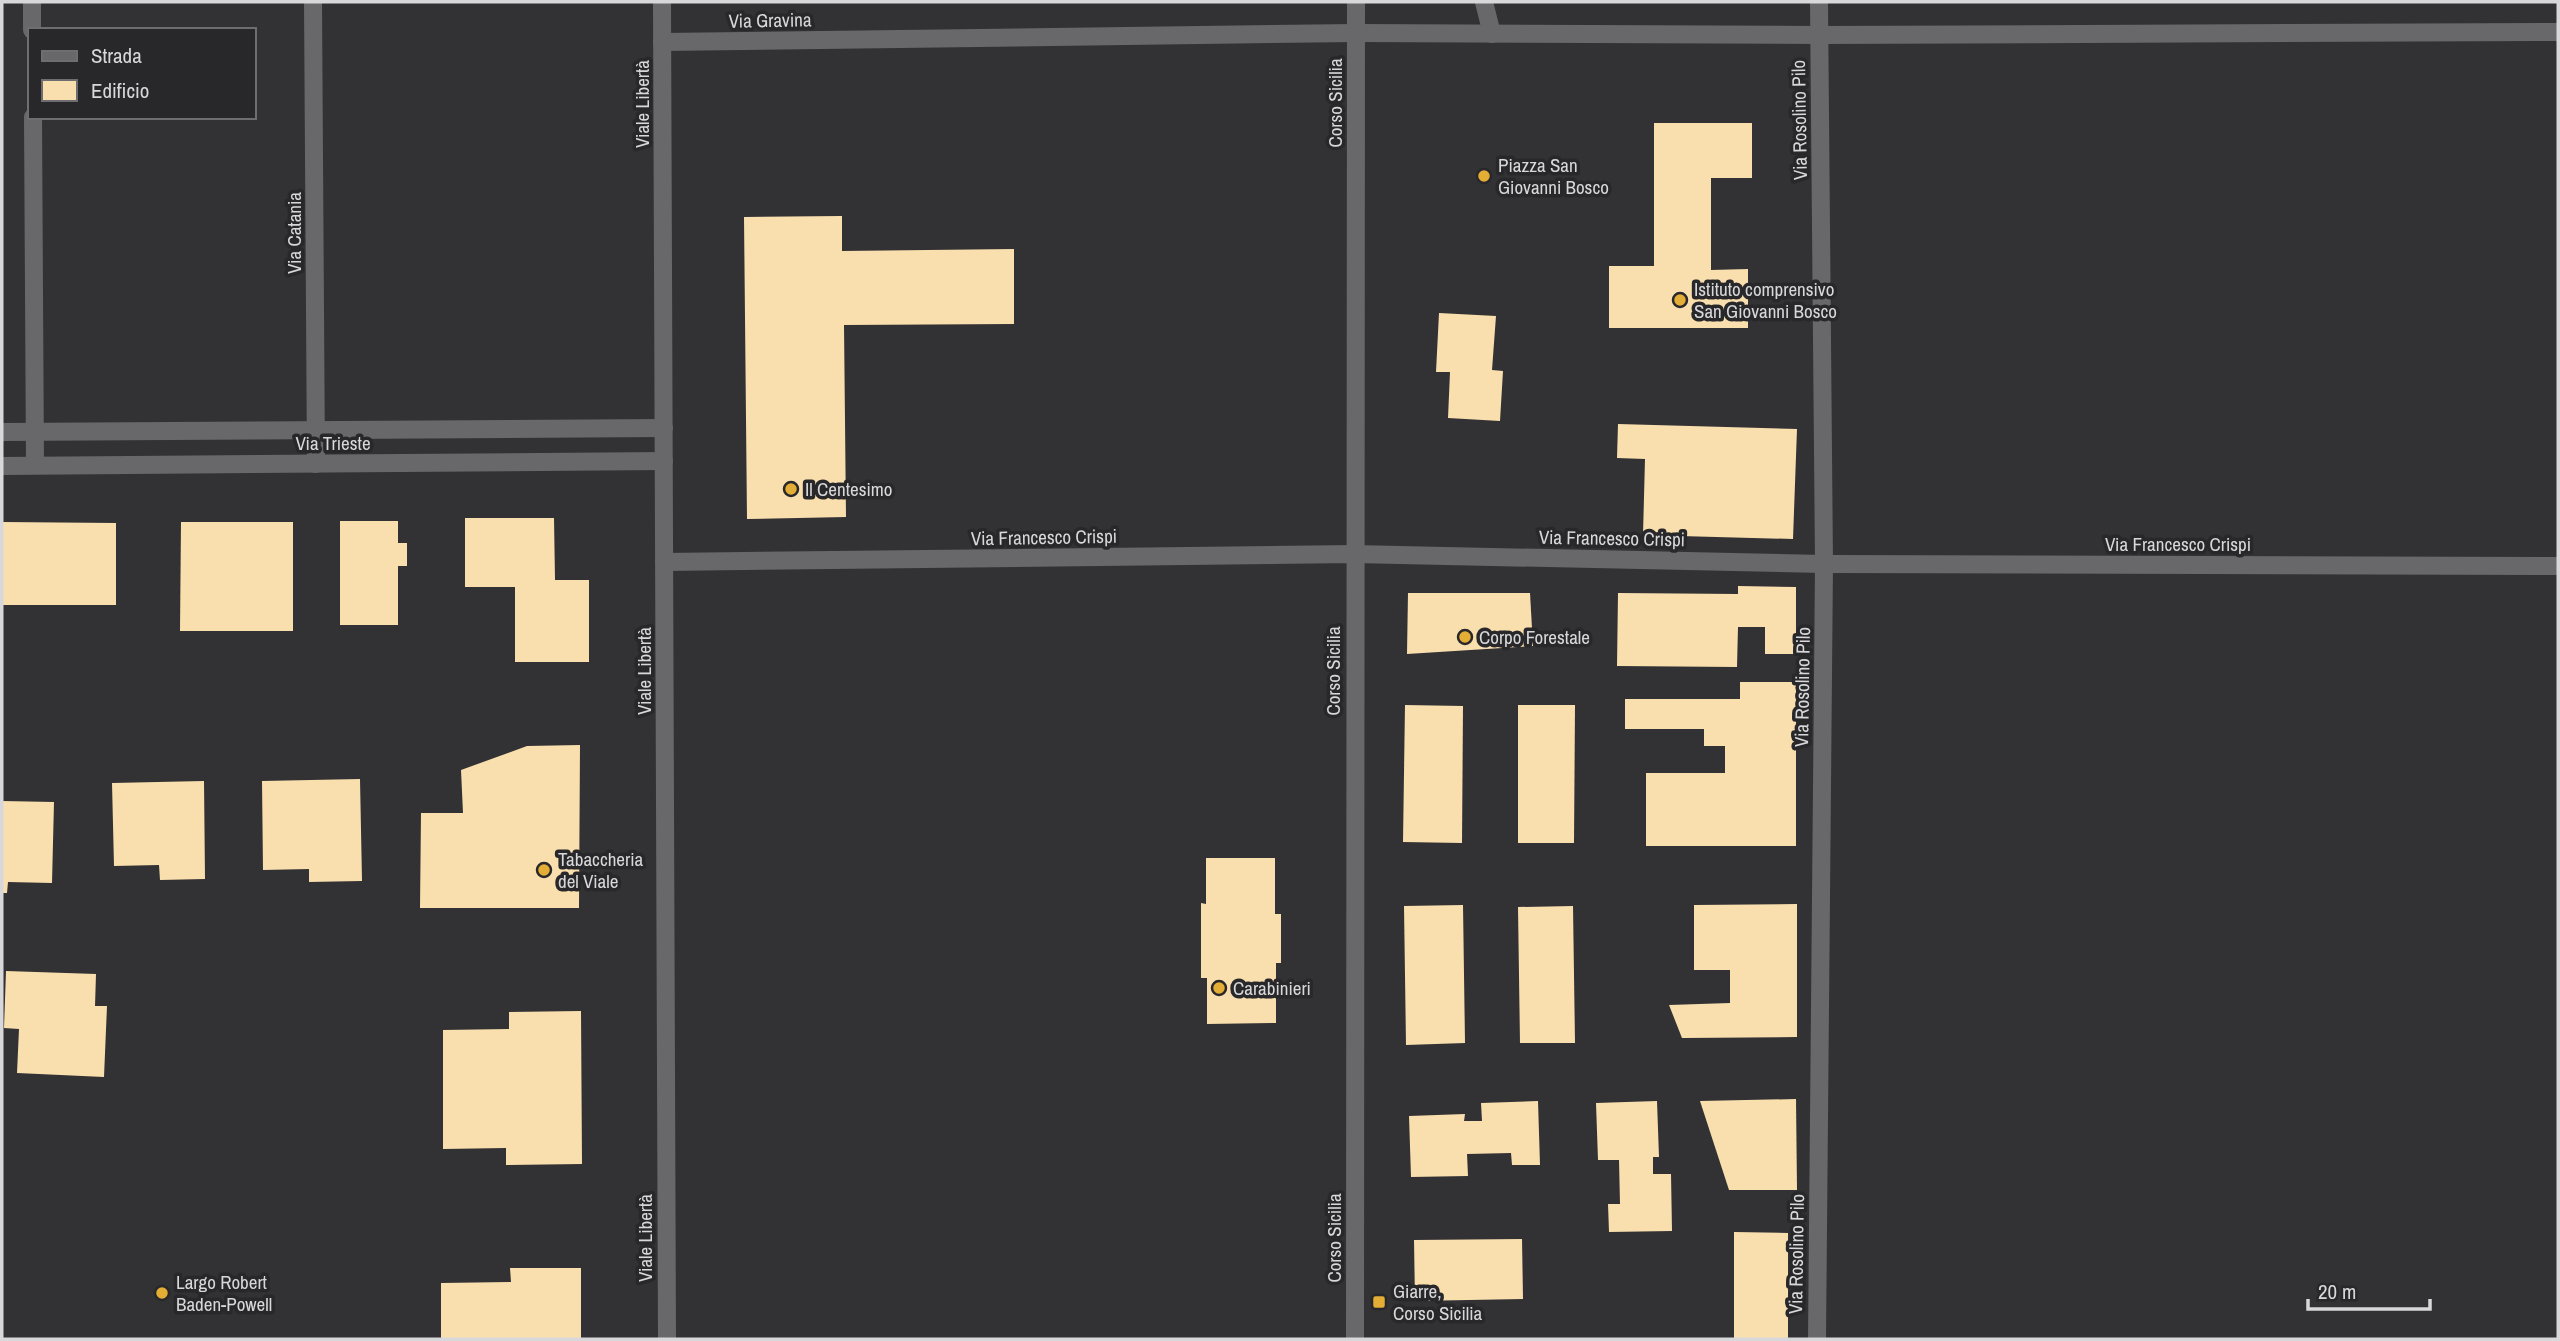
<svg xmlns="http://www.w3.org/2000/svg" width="2560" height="1341" font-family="'Archivo Narrow',sans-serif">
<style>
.building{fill:#fadfae}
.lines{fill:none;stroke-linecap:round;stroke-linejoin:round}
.minor{stroke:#68686a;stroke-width:18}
.poi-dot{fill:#e4ad35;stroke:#28282b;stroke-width:2.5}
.labels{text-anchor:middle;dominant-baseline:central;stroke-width:7;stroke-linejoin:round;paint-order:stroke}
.street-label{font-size:19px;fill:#d8d8da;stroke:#28282b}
.poi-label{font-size:19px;fill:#d8d8da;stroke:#28282b;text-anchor:start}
</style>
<rect width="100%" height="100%" fill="#323235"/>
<g class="building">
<polygon points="1654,123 1752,123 1752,178 1711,178 1711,270 1748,269 1748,328 1609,328 1609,266 1654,266"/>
<polygon points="842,216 842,251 1014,249 1014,324 844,325 846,517 747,519 744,217"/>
<polygon points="1439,313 1496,316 1492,370 1503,371 1500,421 1448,418 1450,372 1436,372"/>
<polygon points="1618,424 1797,429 1793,539 1643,535 1645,459 1617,458"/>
<polygon points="465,518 554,518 555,580 589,580 589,662 515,662 515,587 465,587"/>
<polygon points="340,521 398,521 398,543 407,543 407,566 398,566 398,625 340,625"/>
<polygon points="2,522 116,523 116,605 2,605"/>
<polygon points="181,522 293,522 293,631 180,631"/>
<polygon points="1738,586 1796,587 1796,654 1765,654 1765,627 1738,627 1737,667 1617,666 1618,593 1738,594"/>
<polygon points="1408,593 1530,593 1533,646 1407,654"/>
<polygon points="1740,682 1796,682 1796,846 1646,846 1646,773 1725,773 1725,746 1704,746 1704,729 1625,729 1625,699 1740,699"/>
<polygon points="1405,705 1463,706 1462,843 1403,842"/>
<polygon points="1518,705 1575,705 1574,843 1518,843"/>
<polygon points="580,745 579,908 420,908 421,813 463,813 461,770 527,746"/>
<polygon points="360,779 362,881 309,882 309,869 263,870 262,781"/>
<polygon points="204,781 205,879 160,880 159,865 114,866 112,783"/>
<polygon points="2,801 54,802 52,883 8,882 7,893 2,893"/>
<polygon points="1206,858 1275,858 1275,914 1281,914 1281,963 1276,963 1276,1023 1207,1024 1207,978 1201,978 1201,903 1206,904"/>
<polygon points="1797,904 1797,1037 1682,1038 1669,1005 1730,1003 1730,970 1694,970 1694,905"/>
<polygon points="1463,905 1465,1043 1406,1045 1404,906"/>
<polygon points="1573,906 1575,1043 1520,1043 1518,907"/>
<polygon points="6,971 96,974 95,1006 107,1006 104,1077 17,1073 19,1029 4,1028"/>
<polygon points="581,1011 582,1164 506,1165 506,1148 443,1149 443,1030 509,1029 509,1012"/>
<polygon points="1796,1099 1797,1190 1729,1190 1700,1101"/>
<polygon points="1538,1101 1540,1165 1512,1165 1511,1153 1467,1154 1468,1176 1411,1177 1409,1116 1465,1114 1464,1121 1482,1121 1481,1103"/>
<polygon points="1657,1101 1659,1157 1653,1157 1653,1174 1671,1174 1672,1231 1609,1232 1608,1204 1620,1204 1619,1160 1598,1160 1596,1103"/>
<polygon points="1734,1232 1788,1233 1788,1339 1734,1339"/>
<polygon points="1522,1239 1523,1299 1415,1301 1414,1240"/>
<polygon points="510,1268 581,1268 581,1339 441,1339 441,1283 511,1282"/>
</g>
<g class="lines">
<g class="minor">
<polyline points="32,2 32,30"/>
<polyline points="313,2 316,464"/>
<polyline points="662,2 667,1339"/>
<polyline points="1484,2 1492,34"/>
<polyline points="662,42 1356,33 1819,35 2558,32"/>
<polyline points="33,117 35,465"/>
<polyline points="2,432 664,428"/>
<polyline points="2,466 664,461"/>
<polyline points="664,562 1354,554 1824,564 2558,566"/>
<polyline points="1355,1339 1356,2"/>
<polyline points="1817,1339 1824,564 1819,2"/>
</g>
</g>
<g class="poi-dot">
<circle cx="1484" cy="176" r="7"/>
<circle cx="1680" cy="300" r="7"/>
<circle cx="791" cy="489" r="7"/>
<circle cx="1465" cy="637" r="7"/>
<circle cx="544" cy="870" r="7"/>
<circle cx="1219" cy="988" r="7"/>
<circle cx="162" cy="1293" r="7"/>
<rect x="1372" y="1295" width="14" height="14" rx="3.5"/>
</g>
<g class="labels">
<g class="street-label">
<text transform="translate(770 20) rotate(-1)">Via Gravina</text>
<text transform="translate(1335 103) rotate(-90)">Corso Sicilia</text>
<text transform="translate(642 104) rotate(-90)">Viale Libertà</text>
<text transform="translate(1799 120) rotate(-91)">Via Rosolino Pilo</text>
<text transform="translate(294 233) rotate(-90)">Via Catania</text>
<text x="333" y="443">Via Trieste</text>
<text transform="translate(1044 537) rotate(-1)">Via Francesco Crispi</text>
<text transform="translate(1612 538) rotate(1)">Via Francesco Crispi</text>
<text x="2178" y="544">Via Francesco Crispi</text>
<text transform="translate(644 671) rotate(-90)">Viale Libertà</text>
<text transform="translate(1333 671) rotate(-90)">Corso Sicilia</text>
<text transform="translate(1802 687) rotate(-89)">Via Rosolino Pilo</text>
<text transform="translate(645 1238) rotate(-90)">Viale Libertà</text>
<text transform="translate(1334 1238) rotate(-90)">Corso Sicilia</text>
<text transform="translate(1796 1254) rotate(-89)">Via Rosolino Pilo</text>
</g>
<g class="poi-label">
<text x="1498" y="165">Piazza San<tspan x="1498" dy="22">Giovanni Bosco</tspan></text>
<text x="1694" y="289">Istituto comprensivo<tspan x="1694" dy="22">San Giovanni Bosco</tspan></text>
<text x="805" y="489">Il Centesimo</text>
<text x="1479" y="637">Corpo Forestale</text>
<text x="558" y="859">Tabaccheria<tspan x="558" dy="22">del Viale</tspan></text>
<text x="1233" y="988">Carabinieri</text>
<text x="176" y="1282">Largo Robert<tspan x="176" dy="22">Baden-Powell</tspan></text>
<text x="1393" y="1291">Giarre,<tspan x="1393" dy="22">Corso Sicilia</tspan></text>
</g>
</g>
<rect width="2560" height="1341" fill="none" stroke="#d8d8da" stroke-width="7"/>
<rect x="28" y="28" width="228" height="91" fill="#28282b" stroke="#6e6e71" stroke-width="2"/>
<rect x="42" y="51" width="35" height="10" fill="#68686a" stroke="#6e6e71" stroke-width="2"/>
<text x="91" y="63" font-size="21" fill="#d8d8da">Strada</text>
<rect x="42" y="80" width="35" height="21" fill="#fadfae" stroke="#6e6e71" stroke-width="2"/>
<text x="91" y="98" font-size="21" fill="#d8d8da">Edificio</text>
<path d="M2308 1299v10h122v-10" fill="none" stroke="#d8d8da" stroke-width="3.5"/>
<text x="2318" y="1299" font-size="21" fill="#d8d8da" stroke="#28282b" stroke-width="5" paint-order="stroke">20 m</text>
</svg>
